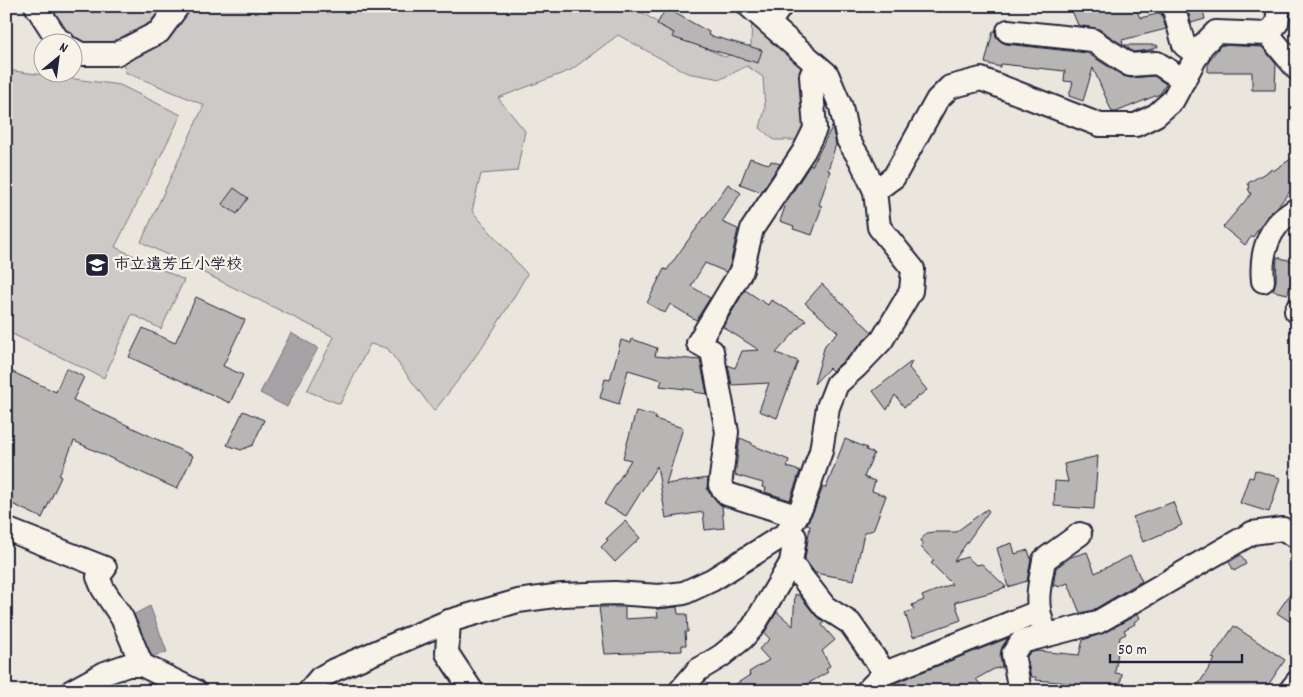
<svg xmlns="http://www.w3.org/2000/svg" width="1303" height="697" font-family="Dekko,'Klee One',sans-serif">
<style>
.green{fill:#cdc9c6;stroke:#787680}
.water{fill:#a6a3a6;stroke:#716f7b}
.building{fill:#b8b6b5;stroke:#22223b}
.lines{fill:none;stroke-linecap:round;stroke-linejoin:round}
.minor-casing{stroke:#22223b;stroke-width:26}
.path{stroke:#22223b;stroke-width:3;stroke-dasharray:4 4;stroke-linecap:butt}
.minor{stroke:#f7f3e8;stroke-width:22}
.labels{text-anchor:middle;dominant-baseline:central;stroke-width:4.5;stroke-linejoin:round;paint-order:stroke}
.poi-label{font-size:16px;font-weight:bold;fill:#22223b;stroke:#f7f3e8;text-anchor:start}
</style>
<rect width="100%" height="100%" fill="#eae6de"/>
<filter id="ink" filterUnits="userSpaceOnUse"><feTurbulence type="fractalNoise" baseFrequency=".02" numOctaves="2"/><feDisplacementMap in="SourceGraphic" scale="10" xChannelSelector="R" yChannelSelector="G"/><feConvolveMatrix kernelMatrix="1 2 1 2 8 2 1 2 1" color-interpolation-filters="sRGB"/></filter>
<g filter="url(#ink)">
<g class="green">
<polygon points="46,6 165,6 132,40 107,48 70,40"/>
<path d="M184,6H632L678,36L725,57L751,45L752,9L800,54L807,122L797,140H774L760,128L765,109L763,77L747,66L721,79L687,73L618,35L571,70L498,98L525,131L517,171L481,174L472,211L527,274C500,323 469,368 434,411L387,348L370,344L340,404L307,391L334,337L141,242L204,105L125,72L123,61Z"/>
<polygon points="6,70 120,85 181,115 115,247 184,280 161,329 132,314 104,378 6,331"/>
</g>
<g class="water">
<polygon points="291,333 318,348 287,407 260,393"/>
<polygon points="150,606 167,652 148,658 131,616"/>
</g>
<g class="building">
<polygon points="1070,6 1135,6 1140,18 1161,13 1166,29 1122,40 1123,45 1099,29 1078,25"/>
<polygon points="1187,6 1202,6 1205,19 1191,23"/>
<polygon points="666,8 709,32 708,35 762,50 758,63 705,48 672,37 674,33 657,24"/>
<polygon points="993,31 995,31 996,37 1000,41 1006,44 1087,53 1123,76 1131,78 1154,76 1166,84 1160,94 1116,112 1112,112 1093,68 1083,101 1069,96 1073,82 1064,81 1065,71 1001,64 1000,67 985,63"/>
<polygon points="1124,45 1157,45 1158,47 1149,50 1133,52"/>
<polygon points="1221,45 1262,47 1276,64 1275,90 1252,90 1252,72 1208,72 1208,63 1211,58"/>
<polygon points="832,127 836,144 828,170 830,171 819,205 822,206 812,235 793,229 794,226 780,221 787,201 810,165 812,166"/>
<polygon points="1297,155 1297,183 1278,206 1267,216 1253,237 1252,236 1245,245 1223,227 1251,194 1248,189 1250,188 1248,183 1272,169 1273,171"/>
<polygon points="750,158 765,163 770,164 771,161 780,164 761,192 740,184"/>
<polygon points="728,184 741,193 722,222 738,229 730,265 726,272 705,263 691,286 710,298 696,320 670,304 665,313 647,303 664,269 667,270"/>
<polygon points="234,188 248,198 237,214 222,204"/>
<polygon points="1277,257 1295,262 1288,294 1273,291 1276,281"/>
<polygon points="822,284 872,332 847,358 832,371 829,368 814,384 825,345 838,332 805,303"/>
<polygon points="745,290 768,305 771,300 806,320 776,353 798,361 777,418 759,411 769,383 732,385 728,365 735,368 742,351 759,350 723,327"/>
<polygon points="196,297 245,320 223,366 243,375 230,403 129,357 143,328 175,343"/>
<polygon points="632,339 657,348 655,356 700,360 707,394 694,392 694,390 660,386 662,380 628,370 619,404 600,398 605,379 610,380 621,340 631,343"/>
<polygon points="912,361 909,368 927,390 904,407 895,395 887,410 873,391"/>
<polygon points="66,368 84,377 73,400 193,456 177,489 74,441 59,476 61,477 42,518 6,501 6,369 56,392"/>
<polygon points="243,411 264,420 253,445 241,450 227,445"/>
<polygon points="636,411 656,416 655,419 683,428 666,484 708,478 707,488 709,493 722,506 724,528 705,530 703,512 666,518 657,466 626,516 604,504 631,460 623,458"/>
<polygon points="740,438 752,443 752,445 789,460 787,467 800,471 790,500 765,492 766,488 762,487 763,483 735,475"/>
<polygon points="845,439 867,448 866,450 874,453 864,477 875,481 872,491 886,496 873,530 864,533 854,580 815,573 805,559 810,526 807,524 814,510 823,487 826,488"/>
<polygon points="1098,456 1094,509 1054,506 1055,481 1068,482 1064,464"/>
<polygon points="1255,470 1280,478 1269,512 1240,503 1249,477 1253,478"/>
<polygon points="1173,502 1182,525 1143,542 1133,517"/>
<polygon points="987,509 989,511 954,561 967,557 976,565 982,564 1006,587 1000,589 1000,590 955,602 961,620 913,637 905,613 914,610 912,605 924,600 922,596 952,584 931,563 934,561 921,547 924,544 920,541 927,533 934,532 956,532"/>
<polygon points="625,521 640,538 615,562 601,547 608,540 606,539"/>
<polygon points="1012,543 1015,554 1028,550 1031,559 1027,581 1008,587 997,548"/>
<polygon points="1087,552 1095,573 1130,556 1142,581 1093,610 1080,613 1068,583 1058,587 1057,585 1053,587 1056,568 1071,557"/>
<polygon points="1241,555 1246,564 1234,571 1229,562"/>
<polygon points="1297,584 1297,626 1277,613"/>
<polygon points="795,594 800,596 815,615 824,622 822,625 835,640 822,651 830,666 826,669 828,672 795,691 725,691 750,675 749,672 769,660 759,649 770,639 764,633 777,612 793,626"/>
<polygon points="599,607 625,607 625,619 658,617 657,609 677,607 678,614 687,614 688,632 685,632 686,645 682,645 682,651 605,654"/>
<polygon points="1138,614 1140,618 1134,622 1135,624 1124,630 1126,634 1120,637 1115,673 1122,674 1119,691 1068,691 1069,683 1036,680 1036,677 1031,677 1027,657 1029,653 1037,651 1079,655 1083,640 1104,633"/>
<polygon points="1234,626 1285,660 1264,691 1194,691 1215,659 1212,658"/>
<polygon points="1008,638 1002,647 1000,656 1002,667 994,669 976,679 986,691 886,691 892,684"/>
</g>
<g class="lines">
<defs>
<g id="minor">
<polyline points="36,6 58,40 63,42"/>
<polyline points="1173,6 1184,45 1198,55"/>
<polyline points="769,23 781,6"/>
<polyline points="1008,31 1092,40 1130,65 1157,63 1184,80"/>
<polyline points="1268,34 1277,23 1279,6"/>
<polyline points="72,49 81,54 116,54 159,32 178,6"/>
<polyline points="875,191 894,177 937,100 950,87 981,79 1100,125 1136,125 1156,115 1173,100 1202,46 1216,32 1268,34 1297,69"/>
<path d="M1263,281C1261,261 1265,240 1278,224C1283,218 1291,213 1297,209"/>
<polyline points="1296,311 1297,309"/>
<polyline points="796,516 727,494 720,485 727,432 712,351 698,343 742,270 752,229 804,151 815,129 811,76 816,65"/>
<polyline points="6,529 105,568 98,577 103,589 122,618 142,665"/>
<polyline points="787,533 795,537 791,563 825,607 850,623 885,673"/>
<polyline points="449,621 447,653 472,691"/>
<path d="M1043,625C1034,601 1040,584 1044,560L1080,534"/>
<polyline points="72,691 105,673 128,665 142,665 195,691"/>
<polyline points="309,691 320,678 334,670 449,621 518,601 562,595 615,593 659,596 684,593 712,580 787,533 802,506 821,451 828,407 837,384 856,367 882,340 911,291 913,269 879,227 875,191 861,161 848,140 841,107 827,74 749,6"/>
<polyline points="680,691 698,670 721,656 742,639 753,627 791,563"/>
<polyline points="867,691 885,673 1038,612"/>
<polyline points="1020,691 1013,654 1021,642 1098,622 1252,533 1283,529 1297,537"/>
<polyline points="1290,691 1297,682"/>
</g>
</defs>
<use href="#minor" class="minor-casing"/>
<polyline class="path" points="1292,330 1297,343"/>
<use href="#minor" class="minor"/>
</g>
</g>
<defs>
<symbol id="school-square" viewBox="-11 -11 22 22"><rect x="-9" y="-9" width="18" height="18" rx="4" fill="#22223b" stroke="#f7f3e8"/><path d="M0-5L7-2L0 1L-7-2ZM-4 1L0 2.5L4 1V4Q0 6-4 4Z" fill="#fff"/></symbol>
</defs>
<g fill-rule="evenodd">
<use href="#school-square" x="83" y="251" width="28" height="28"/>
</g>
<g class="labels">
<g class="poi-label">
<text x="114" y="265">市立遺芳丘小学校</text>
</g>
</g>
<rect width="1303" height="697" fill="none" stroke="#f7f3e8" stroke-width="25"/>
<rect x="12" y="12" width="1278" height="672" fill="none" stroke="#22223b" stroke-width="2" filter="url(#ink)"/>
<g transform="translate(58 58) rotate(29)"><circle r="24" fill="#f7f3e8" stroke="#a29fa3"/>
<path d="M0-4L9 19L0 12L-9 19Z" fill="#22223b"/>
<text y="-8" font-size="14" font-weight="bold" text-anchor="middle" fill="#22223b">N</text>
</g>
<path d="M1110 654v8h132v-8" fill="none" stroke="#22223b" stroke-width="2.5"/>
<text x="1118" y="654" font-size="15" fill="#22223b" stroke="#f7f3e8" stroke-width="4" paint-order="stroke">50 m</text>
</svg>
